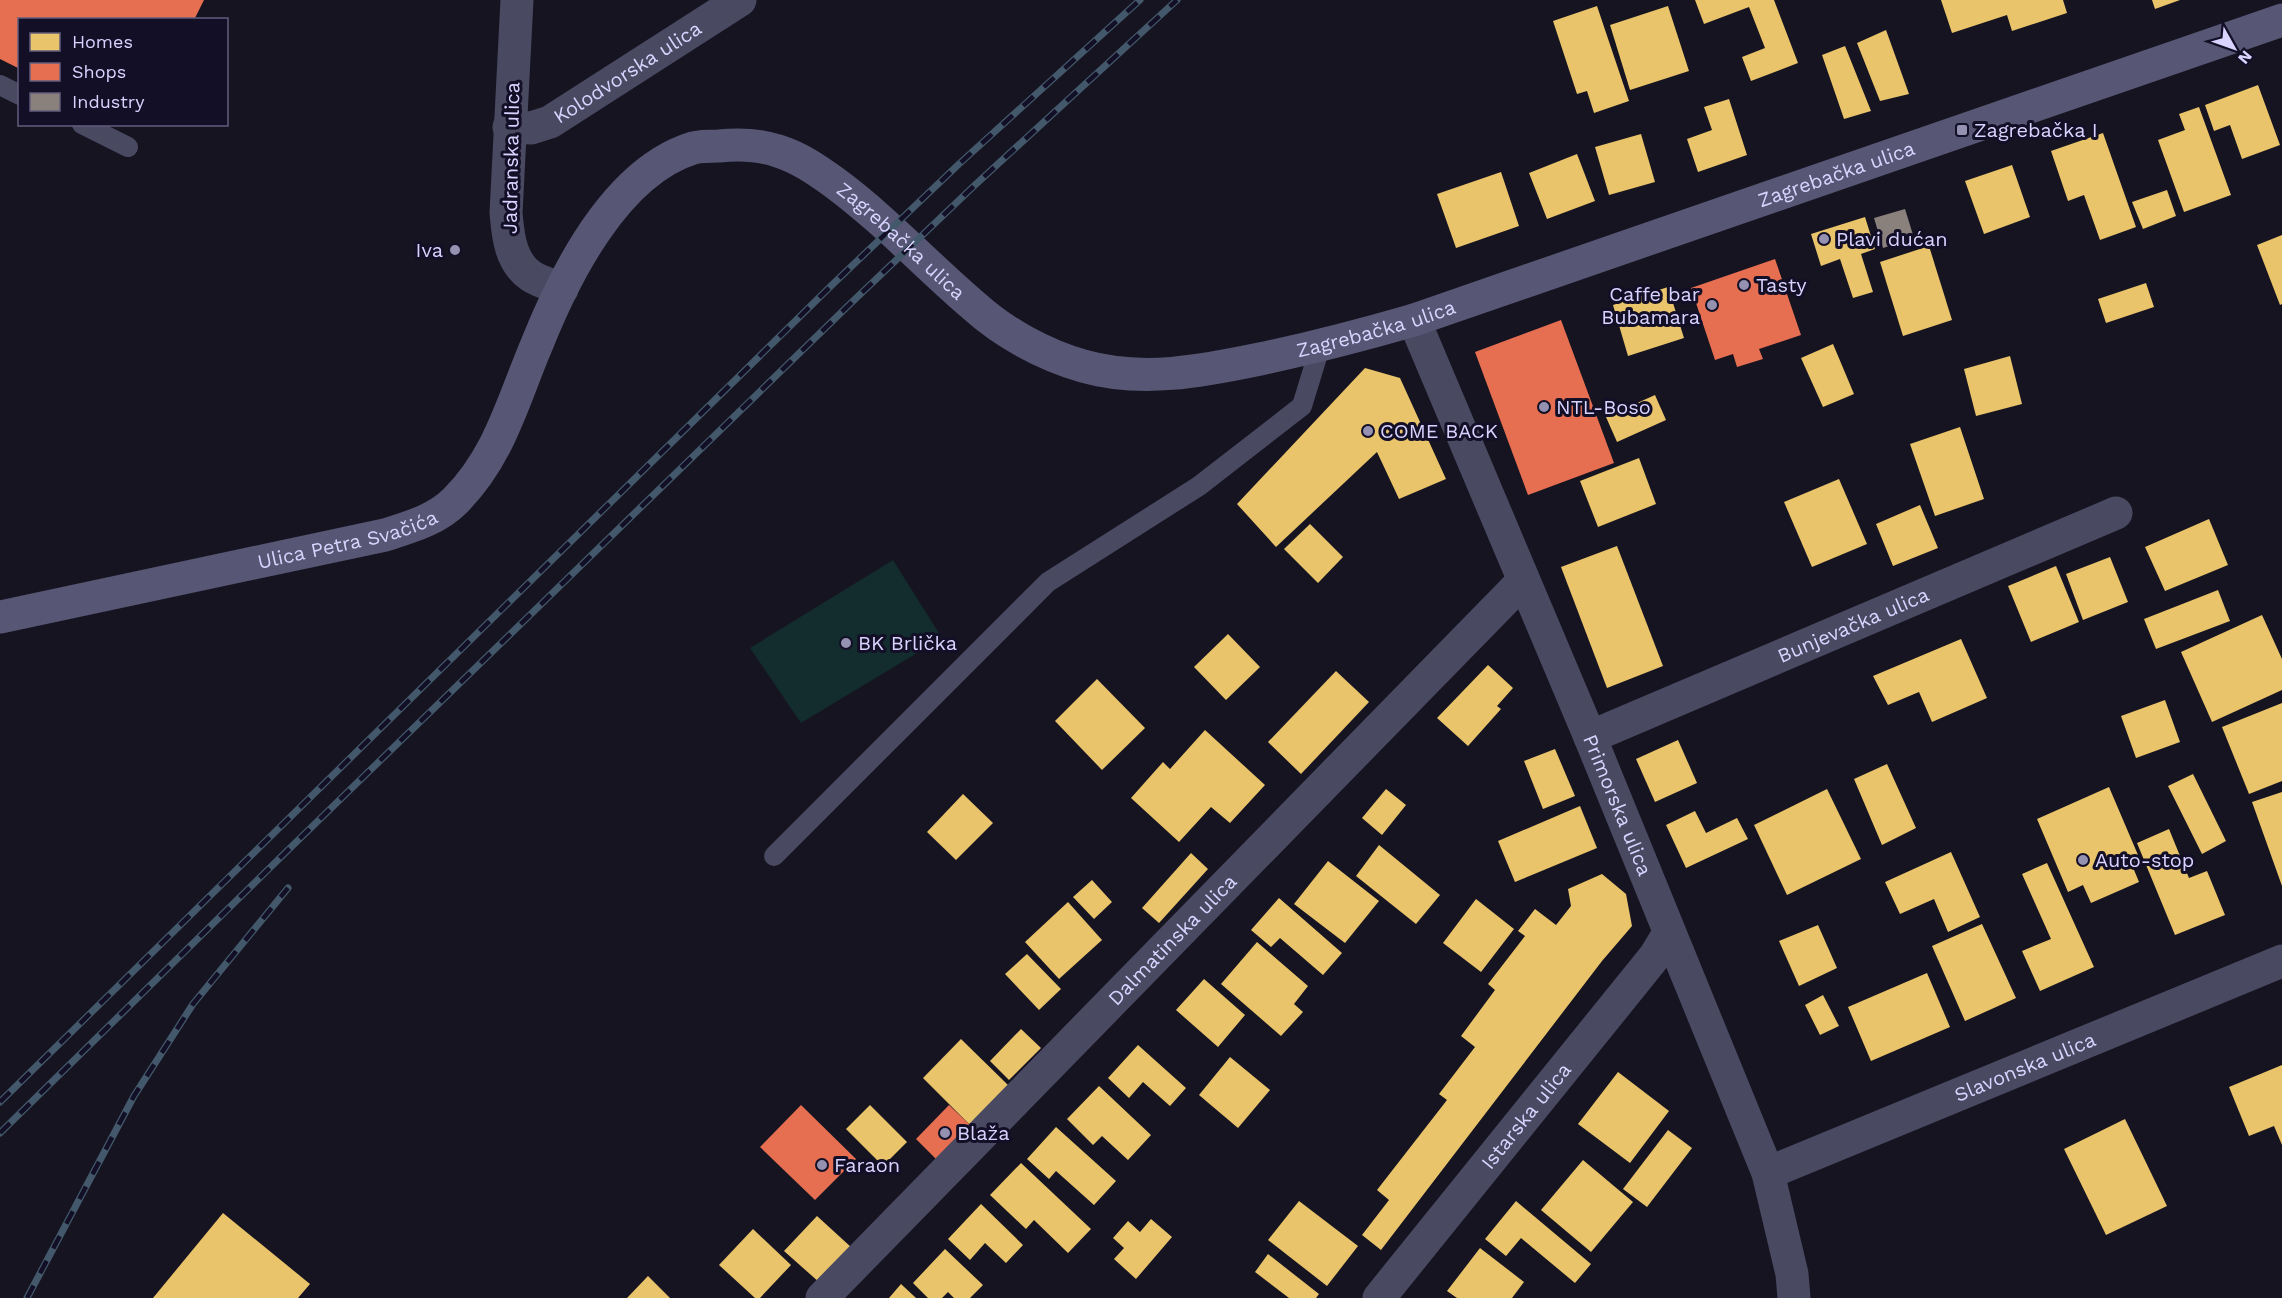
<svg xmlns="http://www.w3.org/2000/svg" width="2282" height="1298" font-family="'Work Sans',sans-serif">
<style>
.green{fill:#132c2d}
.homes{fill:#e9c46a}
.shops{fill:#e76f51}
.industry{fill:#8a817c}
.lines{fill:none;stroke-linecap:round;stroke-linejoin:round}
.lane{stroke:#4a4962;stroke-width:20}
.street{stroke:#4a4962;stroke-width:33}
.secondary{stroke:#575674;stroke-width:33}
.rail-casing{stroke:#43596b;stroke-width:7}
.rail{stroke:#130f26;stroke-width:4.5;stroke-dasharray:14;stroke-linecap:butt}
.poi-dot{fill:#9591b1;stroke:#130f26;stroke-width:2}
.labels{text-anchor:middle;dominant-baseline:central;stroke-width:6;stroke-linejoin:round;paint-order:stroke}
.street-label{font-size:20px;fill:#d9d4ff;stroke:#130f26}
.poi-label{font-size:20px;fill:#d9d4ff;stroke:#130f26;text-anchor:start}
</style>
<rect width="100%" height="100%" fill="#161421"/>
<polygon class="green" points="893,560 942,638 801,723 750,648"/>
<g class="homes">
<polygon points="1695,0 1774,0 1798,63 1751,81 1742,57 1765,48 1749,7 1704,24"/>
<polygon points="1941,0 2063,0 2067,13 2012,31 2007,15 1952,33"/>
<polygon points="2152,0 2180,0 2155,9"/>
<polygon points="1597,6 1629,101 1594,113 1587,91 1577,94 1553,21"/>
<polygon points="1668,6 1689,71 1630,90 1610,25"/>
<polygon points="1886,30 1909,94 1880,101 1857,43"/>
<polygon points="1845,46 1871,111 1844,119 1822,55"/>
<polygon points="2258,85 2280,145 2242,159 2230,125 2214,131 2205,105"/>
<polygon points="1729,99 1747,155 1698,172 1687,139 1712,130 1704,107"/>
<polygon points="2199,107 2231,195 2184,212 2158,140 2185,130 2179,114"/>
<polygon points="2103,133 2136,227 2100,240 2084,195 2068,201 2051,151"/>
<polygon points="1641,134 1655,182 1609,195 1595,147"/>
<polygon points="1577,154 1595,201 1547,219 1529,173"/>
<polygon points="2012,165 2030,217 1984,234 1965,181"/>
<polygon points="1501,172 1519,226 1456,248 1437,194"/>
<polygon points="2167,190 2176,216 2143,229 2132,202"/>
<polygon points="1865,217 1875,249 1861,254 1873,292 1853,298 1840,259 1821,266 1811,234"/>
<polygon points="2282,235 2282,304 2280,305 2257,245"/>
<polygon points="1929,246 1952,320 1903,336 1880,262"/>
<polygon points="2146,283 2154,307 2106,323 2098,299"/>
<polygon points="1668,287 1684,338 1628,356 1613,305"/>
<polygon points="1833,344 1854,394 1823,407 1801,358"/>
<polygon points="2010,356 2022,404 1976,416 1964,369"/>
<polygon points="1365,368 1400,378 1446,479 1399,499 1377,452 1276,547 1237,504"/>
<polygon points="1655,395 1666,420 1617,442 1606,417"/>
<polygon points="1960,427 1984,499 1935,516 1910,444"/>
<polygon points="1639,458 1656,504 1598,527 1580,481"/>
<polygon points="1839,479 1867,544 1812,567 1784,502"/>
<polygon points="1920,505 1938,548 1893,566 1876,524"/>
<polygon points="2209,519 2228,565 2165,591 2145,547"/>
<polygon points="1310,524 1343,557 1318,583 1284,549"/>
<polygon points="1617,546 1663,666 1607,688 1561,567"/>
<polygon points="2110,557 2128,602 2083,620 2066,574"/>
<polygon points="2056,566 2079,622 2031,642 2008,586"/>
<polygon points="2218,590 2230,621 2156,649 2144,619"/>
<polygon points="2262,615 2282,659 2282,690 2212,722 2181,652"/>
<polygon points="1228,634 1260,667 1226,700 1194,667"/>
<polygon points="1961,639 1987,698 1932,722 1919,692 1888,705 1873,676"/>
<polygon points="1488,665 1513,688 1497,706 1501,709 1468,746 1437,718"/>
<polygon points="1336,671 1369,702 1301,774 1268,742"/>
<polygon points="1097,679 1145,728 1102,770 1055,721"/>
<polygon points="2165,700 2180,742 2136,758 2121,716"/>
<polygon points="2282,703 2282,781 2249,794 2222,727"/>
<polygon points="1205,730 1265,785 1230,823 1211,807 1179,842 1131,798 1163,762 1170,769"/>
<polygon points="1678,740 1697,783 1655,802 1636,759"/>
<polygon points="1555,749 1575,796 1543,809 1524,761"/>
<polygon points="1887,764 1916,828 1882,845 1854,779"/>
<polygon points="2193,774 2226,841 2202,854 2168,786"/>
<polygon points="2109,787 2141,862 2132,865 2139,882 2091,903 2083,885 2068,892 2037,819"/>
<polygon points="1386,789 1406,805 1382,835 1362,818"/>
<polygon points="1827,789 1861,859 1787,895 1754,825"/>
<polygon points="2282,792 2282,886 2252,802"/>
<polygon points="963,794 993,823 956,860 927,832"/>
<polygon points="1580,806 1597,848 1515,882 1498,841"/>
<polygon points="1695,811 1706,833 1737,818 1748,839 1686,868 1666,825"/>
<polygon points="2169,829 2189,878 2207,871 2225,915 2175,935 2137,843"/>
<polygon points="1379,845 1440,895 1416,924 1356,876"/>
<polygon points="1951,852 1980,917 1948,932 1934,899 1900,914 1885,882"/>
<polygon points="1191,853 1208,869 1159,923 1142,908"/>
<polygon points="1328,861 1379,901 1345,943 1294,904"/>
<polygon points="2047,863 2094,967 2040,991 2022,951 2051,939 2022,874"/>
<polygon points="1602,874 1626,894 1632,926 1602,961 1381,1250 1362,1235 1389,1200 1377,1190 1447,1100 1439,1094 1475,1047 1461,1036 1495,990 1488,984 1525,936 1518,931 1535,909 1556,925 1571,906 1568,889"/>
<polygon points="1092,880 1112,902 1094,919 1073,897"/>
<polygon points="1279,898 1342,953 1323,975 1280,938 1271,947 1251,930"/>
<polygon points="1476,899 1514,929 1481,972 1443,943"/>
<polygon points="1068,902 1102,940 1059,979 1025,942"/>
<polygon points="1982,924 2016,998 1965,1021 1932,946"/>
<polygon points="1818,925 1837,968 1799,986 1779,941"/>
<polygon points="1257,942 1308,986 1294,1004 1303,1012 1281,1036 1221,984"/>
<polygon points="1027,954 1061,989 1039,1010 1005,974"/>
<polygon points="1927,973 1950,1027 1871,1061 1848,1007"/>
<polygon points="1204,979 1245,1015 1218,1047 1176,1010"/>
<polygon points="1823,995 1839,1026 1820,1035 1805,1005"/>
<polygon points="1021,1029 1041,1048 1009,1080 990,1061"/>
<polygon points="961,1039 1009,1086 970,1125 923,1078"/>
<polygon points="1138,1045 1186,1088 1170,1106 1143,1082 1129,1098 1108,1078"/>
<polygon points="1230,1057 1270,1090 1238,1128 1199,1095"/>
<polygon points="2282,1065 2282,1145 2274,1126 2249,1136 2229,1087"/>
<polygon points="1618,1072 1669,1111 1630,1163 1578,1124"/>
<polygon points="1099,1086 1151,1135 1128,1160 1102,1136 1093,1145 1067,1119"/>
<polygon points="870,1105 907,1142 883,1166 846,1129"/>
<polygon points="2125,1119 2167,1206 2106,1235 2064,1149"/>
<polygon points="1056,1127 1116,1181 1094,1205 1056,1171 1049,1179 1027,1159"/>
<polygon points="1668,1130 1692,1148 1647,1207 1623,1189"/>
<polygon points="1583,1160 1633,1202 1591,1252 1541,1210"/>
<polygon points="1021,1163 1091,1229 1068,1253 1034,1220 1026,1229 990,1195"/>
<polygon points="1299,1201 1358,1246 1327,1286 1268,1240"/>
<polygon points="1516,1201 1591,1264 1575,1283 1521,1238 1506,1256 1485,1239"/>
<polygon points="981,1204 1023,1245 1006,1263 985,1243 970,1260 948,1239"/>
<polygon points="223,1213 310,1284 298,1298 153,1298"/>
<polygon points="817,1216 852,1248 820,1283 784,1251"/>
<polygon points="1151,1219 1172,1237 1136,1279 1114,1259 1124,1248 1113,1238 1128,1221 1140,1232"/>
<polygon points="753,1229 791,1265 760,1298 755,1298 719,1265"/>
<polygon points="1480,1248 1524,1282 1512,1298 1457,1298 1447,1291"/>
<polygon points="945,1249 983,1285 970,1298 954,1298 948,1292 942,1298 928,1298 913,1283"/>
<polygon points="1268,1254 1319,1294 1316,1298 1289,1298 1255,1272"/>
<polygon points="648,1276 670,1298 627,1298"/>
<polygon points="901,1284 916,1298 889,1298"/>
</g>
<g class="shops">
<polygon points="0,0 204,0 194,20 20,20 20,69 0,59"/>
<polygon points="1775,259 1801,335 1759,349 1763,359 1737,367 1733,354 1715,360 1691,288"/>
<polygon points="1561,320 1614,463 1528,495 1475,352"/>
<polygon points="801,1105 856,1159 815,1200 760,1147"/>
<polygon points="949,1105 970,1125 936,1159 916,1139"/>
</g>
<polygon class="industry" points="1905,209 1914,238 1883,248 1874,218"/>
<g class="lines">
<g class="lane">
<polyline points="0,85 20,95"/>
<polyline points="82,124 128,147"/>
<polyline points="774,856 1048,582 1199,486 1302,406 1320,347"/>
</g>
<g class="street">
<path d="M517,0L506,213C508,235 510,262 531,276C540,282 552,285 562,289"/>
<path id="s1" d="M509,127L531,128L550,122L740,0"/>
<path id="s2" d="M1414,320L1590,737L1768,1173L1792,1274L1794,1298"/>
<path id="s3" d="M1590,737L2116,513"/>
<path id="s4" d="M1768,1173L2282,961"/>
<path id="s5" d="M822,1298L1523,581"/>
<path id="s6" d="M1379,1298L1655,956L1669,933"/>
</g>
<path class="secondary" id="s7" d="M0,617L385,535C410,527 436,520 455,501C500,456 513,400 537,344C565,274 616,172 693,148C701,146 711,146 719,146C738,144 760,145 778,151C800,158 817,170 835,183C885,220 927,266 974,306C1004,333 1044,355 1083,366C1142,383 1202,371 1260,359C1312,348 1362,335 1414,320L2282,20"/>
<defs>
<g id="rail">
<polyline points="0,1102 834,283 959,164 1140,0"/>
<polyline points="0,1133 287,851 851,303 975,185 1177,0"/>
<polyline points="27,1298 134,1096 193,1004 288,888"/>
</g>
</defs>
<use href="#rail" class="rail-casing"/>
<use href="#rail" class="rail"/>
</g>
<g class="poi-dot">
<rect x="1956" y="124" width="12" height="12" rx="3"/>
<circle cx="1824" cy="239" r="6"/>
<circle cx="455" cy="250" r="6"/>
<circle cx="1744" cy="285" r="6"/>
<circle cx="1712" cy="305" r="6"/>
<circle cx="1544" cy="407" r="6"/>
<circle cx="1368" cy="431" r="6"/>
<circle cx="846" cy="643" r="6"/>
<circle cx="2083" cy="860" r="6"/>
<circle cx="945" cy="1133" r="6"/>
<circle cx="822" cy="1165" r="6"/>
</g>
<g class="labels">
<g class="street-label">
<text stroke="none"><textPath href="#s1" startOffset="134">Kolodvorska ulica</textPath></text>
<text transform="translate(511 158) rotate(-89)">Jadranska ulica</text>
<text stroke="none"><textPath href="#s7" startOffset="2156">Zagrebačka ulica</textPath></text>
<text stroke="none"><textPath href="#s7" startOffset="1148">Zagrebačka ulica</textPath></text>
<text stroke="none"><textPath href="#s7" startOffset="1670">Zagrebačka ulica</textPath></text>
<text stroke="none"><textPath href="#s7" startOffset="356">Ulica Petra Svačića</textPath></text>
<text stroke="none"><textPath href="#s3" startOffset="286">Bunjevačka ulica</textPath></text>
<text stroke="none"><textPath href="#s2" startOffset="526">Primorska ulica</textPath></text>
<text stroke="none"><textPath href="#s5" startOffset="501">Dalmatinska ulica</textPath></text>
<text stroke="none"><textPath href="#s4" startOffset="278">Slavonska ulica</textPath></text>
<text stroke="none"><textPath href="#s6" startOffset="234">Istarska ulica</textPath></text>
</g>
<g class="poi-label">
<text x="1974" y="130">Zagrebačka I</text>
<text x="1836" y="239">Plavi dućan</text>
<text x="443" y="250" text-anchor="end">Iva</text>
<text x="1756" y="285">Tasty</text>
<text x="1700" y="294" text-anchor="end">Caffe bar<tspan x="1700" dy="23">Bubamara</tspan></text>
<text x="1556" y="407">NTL-Boso</text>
<text x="1380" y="431">COME BACK</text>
<text x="858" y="643">BK Brlička</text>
<text x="2095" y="860">Auto-stop</text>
<text x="957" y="1133">Blaža</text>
<text x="834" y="1165">Faraon</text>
</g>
</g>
<rect x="18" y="18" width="210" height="108" fill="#130f26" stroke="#625e7d" stroke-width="1.5"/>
<rect x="30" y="33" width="30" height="18" fill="#e9c46a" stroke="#625e7d" stroke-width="1.5"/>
<text x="72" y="48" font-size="18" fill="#d9d4ff">Homes</text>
<rect x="30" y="63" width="30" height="18" fill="#e76f51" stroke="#625e7d" stroke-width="1.5"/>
<text x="72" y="78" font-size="18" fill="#d9d4ff">Shops</text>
<rect x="30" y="93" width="30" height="18" fill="#8a817c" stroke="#625e7d" stroke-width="1.5"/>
<text x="72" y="108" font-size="18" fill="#d9d4ff">Industry</text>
<g transform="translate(2234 48) rotate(130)" stroke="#130f26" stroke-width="4.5" paint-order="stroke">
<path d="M0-4.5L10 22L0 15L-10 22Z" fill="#d9d4ff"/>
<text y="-9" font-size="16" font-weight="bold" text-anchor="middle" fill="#d9d4ff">N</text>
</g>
</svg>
